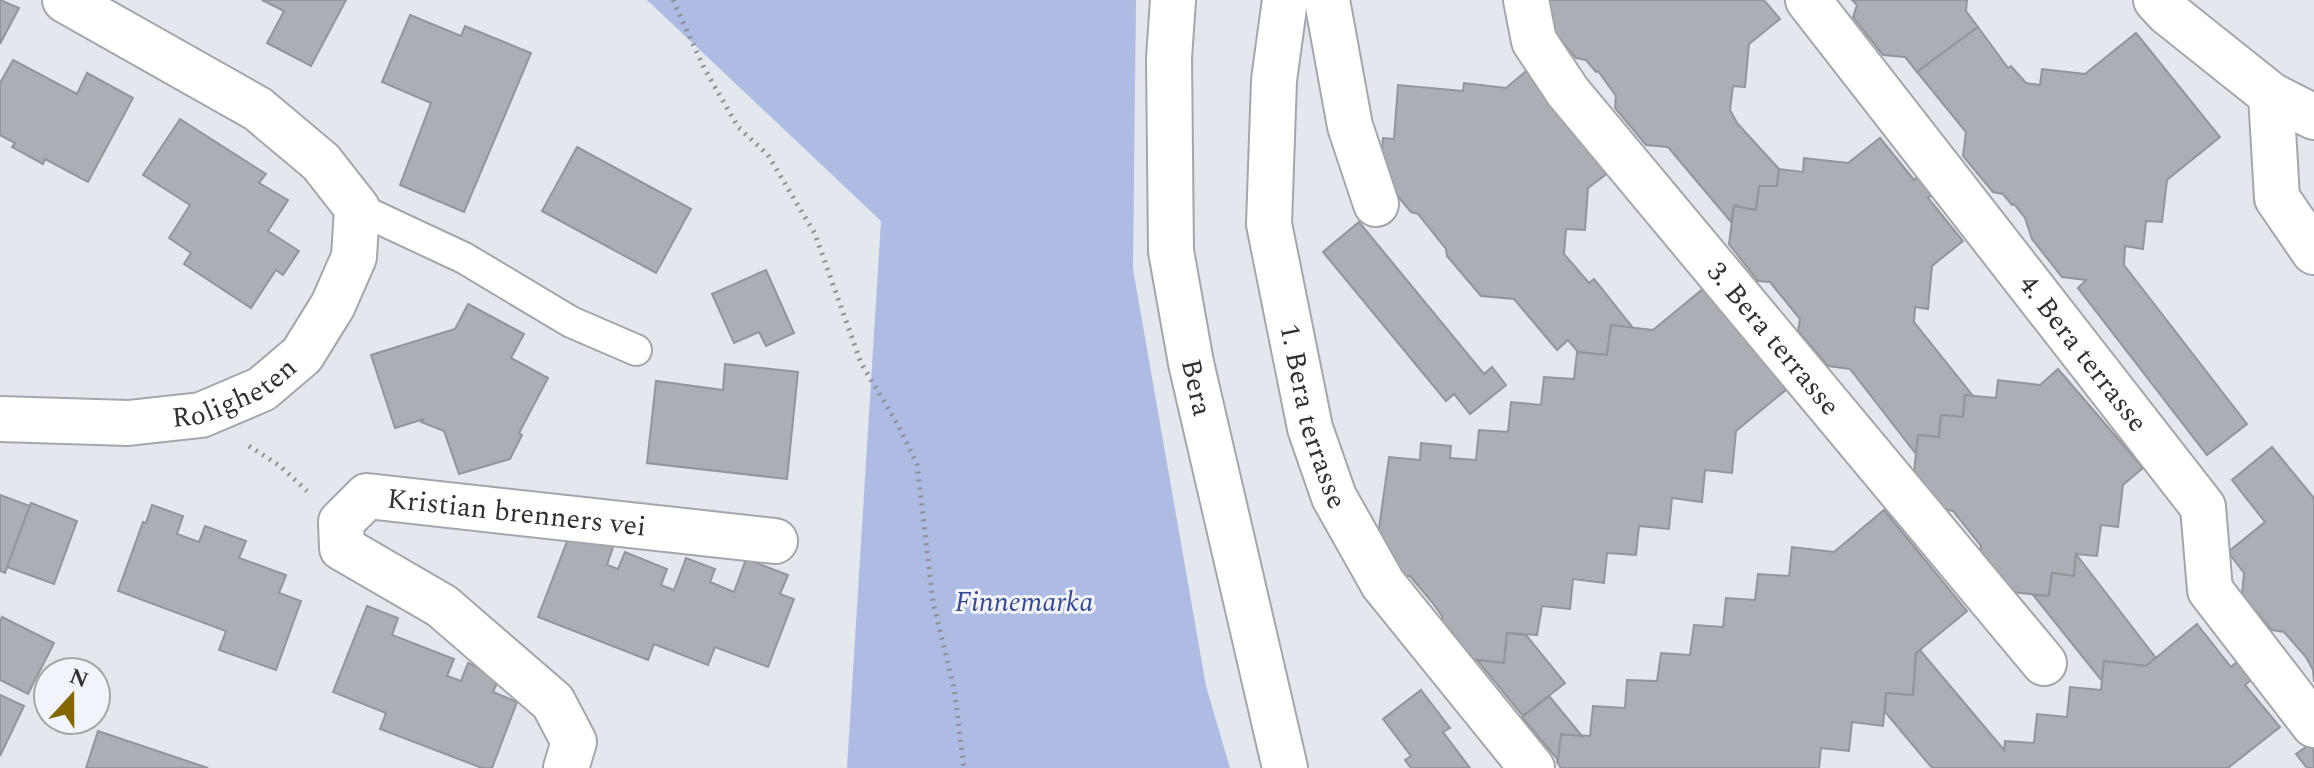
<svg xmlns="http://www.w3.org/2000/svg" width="2314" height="768" font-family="Spectral,serif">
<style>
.green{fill:#aebce3}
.building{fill:#acaeb5;stroke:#93959c;stroke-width:2}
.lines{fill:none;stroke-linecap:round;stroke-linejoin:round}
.service-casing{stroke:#a4a6ad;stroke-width:34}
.minor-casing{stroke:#a4a6ad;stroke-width:48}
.tertiary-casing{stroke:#a4a6ad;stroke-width:48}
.path{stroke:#8e9095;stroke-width:5;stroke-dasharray:2 6;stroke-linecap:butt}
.service{stroke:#fff;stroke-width:30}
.minor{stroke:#fff;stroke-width:44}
.tertiary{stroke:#fff;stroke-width:44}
.labels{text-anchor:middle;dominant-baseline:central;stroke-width:6;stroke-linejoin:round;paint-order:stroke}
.street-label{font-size:28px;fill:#303134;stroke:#f1f4fb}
.park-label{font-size:28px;font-style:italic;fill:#384a8c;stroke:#f1f4fb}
</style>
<rect width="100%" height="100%" fill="#e4e7ee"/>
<polygon class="green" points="647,0 1136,0 1133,269 1206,686 1230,768 847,768 881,221"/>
<g class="building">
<polygon points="0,0 19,8 0,44"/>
<polygon points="262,0 346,0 311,66 267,43 284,11"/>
<polygon points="1547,0 1764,0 1780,19 1749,44 1745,87 1733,86 1730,110 1737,123 1779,169 1777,186 1759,186 1756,210 1734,206 1731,222 1668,147 1646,145 1615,108 1616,96 1598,71 1596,72 1586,60 1576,58 1545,22"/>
<polygon points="1852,0 1967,0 1966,11 1978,27 1917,72 1905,57 1883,55 1853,17 1857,5"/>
<polygon points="410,15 461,36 465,26 531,53 464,212 400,185 431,103 382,82"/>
<polygon points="1978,27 2008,68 2011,66 2026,83 2040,85 2042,69 2085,74 2136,33 2220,137 2167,180 2162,222 2146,221 2143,249 2125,246 2124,265 2247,424 2207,455 2078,288 2086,280 2062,277 2032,239 2025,218 2014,204 2012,205 2003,194 1993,192 1963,156 1966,132 1917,72"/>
<polygon points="13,60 77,94 87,73 133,98 88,182 45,159 43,164 12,147 15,143 0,135 0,83"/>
<polygon points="1526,71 1609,172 1588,188 1585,230 1566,229 1564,254 1589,283 1594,279 1633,328 1611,325 1607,355 1578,352 1568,340 1557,350 1514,299 1481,296 1447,256 1446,249 1418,214 1411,212 1380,175 1383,138 1394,139 1398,85 1463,91 1464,83 1506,88"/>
<polygon points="180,119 266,174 259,183 288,200 268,231 299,251 283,275 276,270 251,308 184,264 191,253 169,238 190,205 143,175"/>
<polygon points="1880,138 1914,180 1924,171 1939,189 1928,198 1963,241 1932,266 1928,309 1915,307 1914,322 1973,396 1965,395 1963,417 1941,415 1939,437 1918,435 1916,454 1850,369 1828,366 1798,331 1800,319 1770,282 1758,281 1729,244 1734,206 1756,210 1759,186 1777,186 1779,169 1803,172 1804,158 1848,163"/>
<polygon points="577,147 691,209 656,273 542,211"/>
<polygon points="1359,222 1484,374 1492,367 1506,385 1470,414 1454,394 1446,401 1323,252"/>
<polygon points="766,270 794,333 766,346 759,332 734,343 712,294"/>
<polygon points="1704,288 1787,389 1736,431 1732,473 1705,470 1702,502 1672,498 1669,529 1639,526 1636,555 1607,553 1604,583 1573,579 1570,609 1542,606 1537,635 1507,633 1504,663 1470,659 1443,626 1442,616 1432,602 1410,576 1402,576 1377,543 1389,457 1420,460 1421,443 1451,446 1450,458 1476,460 1479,430 1508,432 1511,402 1541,405 1544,377 1574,379 1577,352 1607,355 1611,325 1653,330"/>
<polygon points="468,304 524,334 511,358 548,378 519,433 522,435 510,459 459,474 444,431 421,422 424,419 395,428 371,355 455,329"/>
<polygon points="725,364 798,372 787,479 647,463 656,381 723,390"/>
<polygon points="2058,369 2143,468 2123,485 2118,527 2101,525 2097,556 2076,554 2074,576 2052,573 2049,596 2012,592 1980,553 1981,546 1953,511 1944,509 1914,472 1918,435 1939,437 1941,415 1963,417 1965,395 1996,398 1998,380 2040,385"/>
<polygon points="2272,447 2314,498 2314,682 2313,670 2306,657 2284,632 2272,630 2242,595 2244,573 2228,552 2265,522 2232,480"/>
<polygon points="0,495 30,506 5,573 0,571"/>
<polygon points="31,503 77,521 54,584 7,567"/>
<polygon points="152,505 183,516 177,534 199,542 205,526 246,541 239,558 286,575 279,593 301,601 276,670 219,650 226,631 118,591 143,522 146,523"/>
<polygon points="1884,510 1967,611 1916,653 1913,695 1886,693 1883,726 1852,722 1849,751 1821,748 1819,768 1561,768 1557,762 1561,734 1590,736 1593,706 1625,708 1627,680 1657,681 1661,653 1690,655 1694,625 1723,627 1726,598 1755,600 1758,574 1789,576 1792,547 1834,552"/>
<polygon points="571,531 613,547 607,565 618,569 625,552 667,569 661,585 674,590 686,558 715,569 710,582 734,592 746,559 788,575 780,594 794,599 768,667 715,647 708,665 654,644 648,660 538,617"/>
<polygon points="2076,554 2156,658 2146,666 2104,661 2102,681 2033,595 2049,596 2052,573 2074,576"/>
<polygon points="367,606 398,618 392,635 454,659 447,676 461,681 468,663 500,676 493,692 517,702 492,768 482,768 380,729 386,713 333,692"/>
<polygon points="2,617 54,643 28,694 0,680 0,622"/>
<polygon points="2197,624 2231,667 2243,657 2258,674 2245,685 2280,727 2228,768 1932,768 1885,712 1886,693 1913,695 1916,653 1920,650 2004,750 2005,741 2034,743 2037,714 2067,717 2070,687 2101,690 2104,661 2146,666"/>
<polygon points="1507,633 1526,635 1565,683 1523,716 1477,660 1504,663"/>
<polygon points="1421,690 1450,728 1443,732 1470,768 1411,768 1405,760 1411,756 1383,719"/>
<polygon points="0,695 24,706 0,756"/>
<polygon points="1549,696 1582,736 1561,734 1558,760 1522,717"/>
<polygon points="98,731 208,768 86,768"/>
<polygon points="2313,742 2314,768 2307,768 2296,754"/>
</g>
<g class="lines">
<defs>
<polyline id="service" points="357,208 464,258 571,322 636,350"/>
<g id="minor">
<path id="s1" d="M1285,0L1274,80L1269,224L1310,428L1334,497L1383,584L1532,768"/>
<polyline points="1327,0 1350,126 1376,204"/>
<path id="s2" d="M1526,0L1534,41L1568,92L2044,663"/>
<path id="s3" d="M1808,0L2203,507L2210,590L2314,725"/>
<polyline points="2156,0 2167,12 2271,95 2277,198 2314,252"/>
<polyline points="2271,95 2314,117"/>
<path id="s4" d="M0,419L128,423L201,415L262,389L302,355L333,305L354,257L357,208L321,162L258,109L65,0"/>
<path id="s5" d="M566,768L574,742L553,702L442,606L342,548L341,522L367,496L775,541"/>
</g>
<g id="tertiary">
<path id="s6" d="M1173,0L1169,58L1171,251L1191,363L1285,768"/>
</g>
</defs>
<use href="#service" class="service-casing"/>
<use href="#minor" class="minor-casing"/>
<use href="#tertiary" class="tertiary-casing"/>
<g class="path">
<polyline points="673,0 704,68 738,127 768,155 815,234 861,363 897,423 917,464 933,602 954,688 964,768"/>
<polyline points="249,446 280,466 307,491"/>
</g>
<use href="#service" class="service"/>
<use href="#minor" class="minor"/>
<use href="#tertiary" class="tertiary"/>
</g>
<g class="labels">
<g class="street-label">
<text stroke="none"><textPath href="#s2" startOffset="424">3. Bera terrasse</textPath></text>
<text stroke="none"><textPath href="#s3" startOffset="448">4. Bera terrasse</textPath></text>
<text stroke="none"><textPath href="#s4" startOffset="240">Roligheten</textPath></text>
<text stroke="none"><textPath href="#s6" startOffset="390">Bera</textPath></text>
<text stroke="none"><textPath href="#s1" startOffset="422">1. Bera terrasse</textPath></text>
<text stroke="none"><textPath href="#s5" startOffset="548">Kristian brenners vei</textPath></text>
</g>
<g class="park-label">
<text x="1024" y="602">Finnemarka</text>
</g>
</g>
<g transform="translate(72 696) rotate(21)"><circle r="38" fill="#f1f4fb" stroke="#a4a6ab" stroke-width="2"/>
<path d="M0-6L14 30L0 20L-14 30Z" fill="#846700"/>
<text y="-12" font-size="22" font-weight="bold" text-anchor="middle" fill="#303134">N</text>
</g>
</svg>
